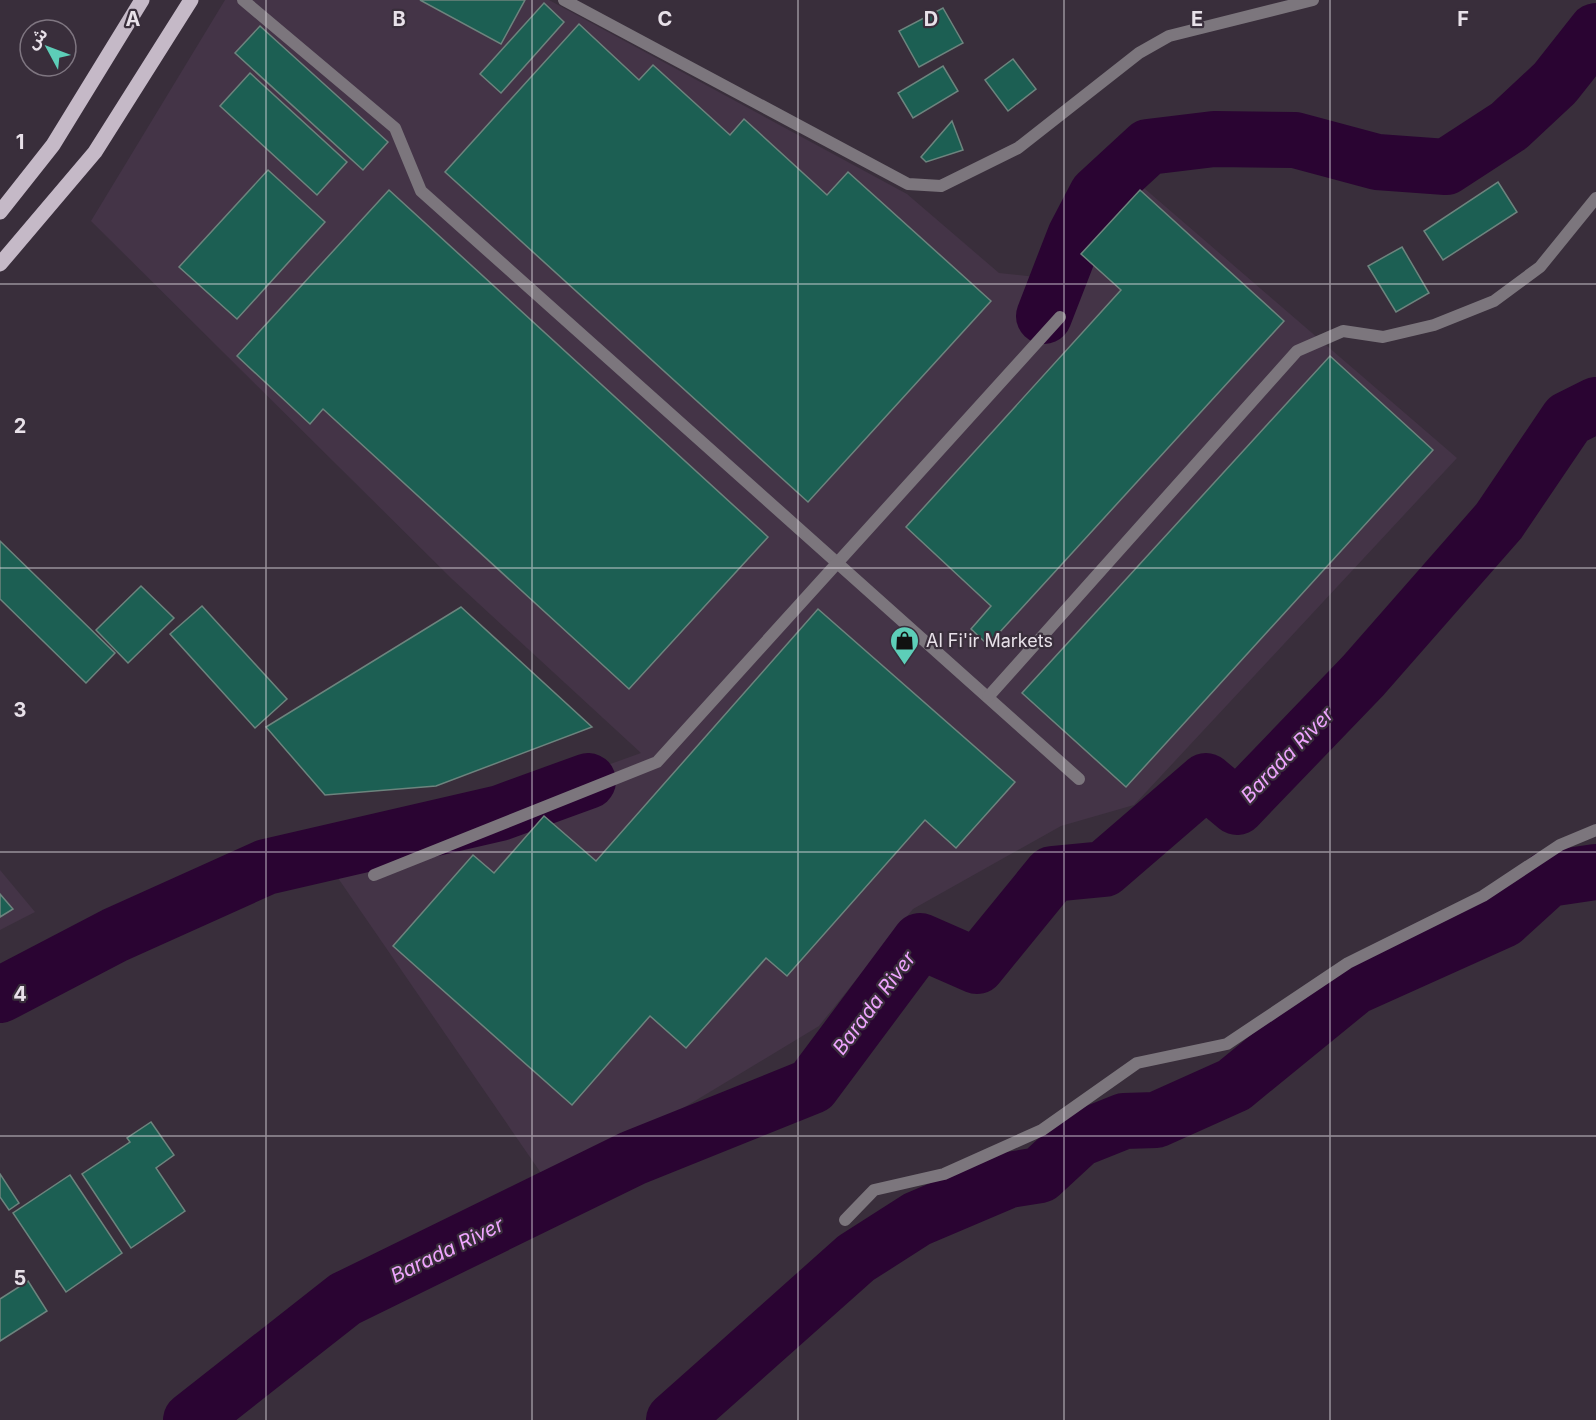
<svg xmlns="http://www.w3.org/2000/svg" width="1596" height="1420" font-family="Inter,'Noto Sans Arabic',sans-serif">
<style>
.built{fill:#443447}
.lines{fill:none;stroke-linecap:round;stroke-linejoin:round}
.river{stroke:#2a0432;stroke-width:56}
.building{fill:#1c5f53;stroke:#6d847e;stroke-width:1.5}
.service{stroke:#7c767d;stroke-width:12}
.minor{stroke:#7c767d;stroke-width:12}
.tertiary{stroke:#7c767d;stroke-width:12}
.primary{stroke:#c5b9c7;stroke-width:15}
.grid{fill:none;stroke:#e8e1e9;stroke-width:1.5;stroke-opacity:0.55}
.labels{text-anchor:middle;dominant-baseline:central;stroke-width:4.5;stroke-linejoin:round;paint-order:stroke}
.poi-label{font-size:18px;fill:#e8e1e9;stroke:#392e3b;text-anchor:start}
.water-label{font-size:20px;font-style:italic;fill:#efa5fe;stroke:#392e3b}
.grid-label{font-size:20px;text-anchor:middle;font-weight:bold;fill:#e8e1e9;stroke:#392e3b;stroke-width:4.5;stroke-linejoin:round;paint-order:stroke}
</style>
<rect width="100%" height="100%" fill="#392e3b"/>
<g class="built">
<polygon points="225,0 549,0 907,194 999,273 1064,280 1060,245 1084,189 1108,157 1457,458 1134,805 1061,826 913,909 819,1026 660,1122 543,1176 329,865 641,753 452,579 91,221"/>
<polygon points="0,870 35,912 0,930"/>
</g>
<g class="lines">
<g class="river">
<polyline points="1044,316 1075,236 1097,194 1148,147 1214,139 1295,140 1377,162 1446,167 1509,126 1555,83 1596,31"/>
<polyline points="0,995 115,935 266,867 500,813 588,781"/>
<polyline points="191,1420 345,1299 633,1158 812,1086 920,941 977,966 1052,874 1104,869 1206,781 1237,807 1363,676 1499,521 1568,419 1596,405"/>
<polyline points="674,1420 856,1258 917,1219 1009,1180 1040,1175 1079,1139 1124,1121 1156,1120 1234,1085 1354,987 1503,920 1548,879 1596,872"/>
</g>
</g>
<g class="building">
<polygon points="420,0 525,0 501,44"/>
<polygon points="544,3 564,22 501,93 480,74"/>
<polygon points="943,8 963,43 919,67 899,31"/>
<polygon points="579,24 639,80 653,65 730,135 744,119 827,195 848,172 991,301 808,502 445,172"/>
<polygon points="260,26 388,142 363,170 235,53"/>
<polygon points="1013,59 1036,89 1008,111 985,80"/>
<polygon points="943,66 958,91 913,118 898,93"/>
<polygon points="250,73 347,162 317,195 220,106"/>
<polygon points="952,121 963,150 926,162 921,157"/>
<polygon points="268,170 325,222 237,319 179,267"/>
<polygon points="1498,182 1517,212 1443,260 1424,231"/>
<polygon points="389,190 768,537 629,689 323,409 310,424 237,356"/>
<polygon points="1140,190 1284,321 988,645 971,629 991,606 906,527 1121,290 1081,254"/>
<polygon points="1402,247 1429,293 1396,312 1368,266"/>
<polygon points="1330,356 1433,450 1126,787 1022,693"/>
<polygon points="0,541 115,653 86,683 0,599"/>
<polygon points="141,586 174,618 128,663 96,630"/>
<polygon points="202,606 287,699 255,728 170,634"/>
<polygon points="461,607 592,727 436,786 325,795 266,727"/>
<polygon points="818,609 1015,782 956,848 925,820 787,976 766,958 686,1048 650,1016 572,1105 393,946 473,855 494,873 544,816 596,861"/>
<polygon points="0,894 13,909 0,917"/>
<polygon points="151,1122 174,1155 156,1168 185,1211 131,1248 82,1174 130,1142 127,1138"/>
<polygon points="0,1174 19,1203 9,1210 0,1197"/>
<polygon points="70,1175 122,1253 66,1292 13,1213"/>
<polygon points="28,1281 47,1311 0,1341 0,1299"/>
</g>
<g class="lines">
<g class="service">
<polyline points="243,0 395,128 421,191 1079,779"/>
<polyline points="988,697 1297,351 1343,331 1383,337 1434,325 1494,301 1540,267 1596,198"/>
<polyline points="374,875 657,762 1060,317"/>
</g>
<polyline class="minor" points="845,1220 874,1190 944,1174 1042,1130 1137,1063 1227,1044 1348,963 1483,896 1560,845 1596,830"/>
<polyline class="tertiary" points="564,0 908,184 941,186 1018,148 1139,53 1169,36 1313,0"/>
<g class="primary">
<polyline points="0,212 53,145 142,0"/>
<polyline points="0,264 95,152 191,0"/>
</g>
</g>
<path class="grid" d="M266,0V1420M532,0V1420M798,0V1420M1064,0V1420M1330,0V1420M0,284H1596M0,568H1596M0,852H1596M0,1136H1596"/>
<defs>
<symbol id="shop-pin" viewBox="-11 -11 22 30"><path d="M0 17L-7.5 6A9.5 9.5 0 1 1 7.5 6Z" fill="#5dceb8" stroke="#392e3b"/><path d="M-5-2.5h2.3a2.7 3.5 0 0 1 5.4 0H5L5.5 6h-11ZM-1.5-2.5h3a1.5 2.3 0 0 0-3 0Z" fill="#111"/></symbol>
</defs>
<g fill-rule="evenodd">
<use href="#shop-pin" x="888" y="624" width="33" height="45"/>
</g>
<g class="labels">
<g class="poi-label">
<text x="926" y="640">Al Fi'ir Markets</text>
</g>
<g class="water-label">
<text transform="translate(1287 755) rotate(-46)">Barada River</text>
<text transform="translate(874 1003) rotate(-53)">Barada River</text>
<text transform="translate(447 1250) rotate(-26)">Barada River</text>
</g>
</g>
<g class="grid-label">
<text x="133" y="26">A</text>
<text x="399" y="26">B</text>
<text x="665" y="26">C</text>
<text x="931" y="26">D</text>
<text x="1197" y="26">E</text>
<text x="1463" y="26">F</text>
<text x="20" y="149">1</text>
<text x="20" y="433">2</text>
<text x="20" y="717">3</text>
<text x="20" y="1001">4</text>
<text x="20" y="1285">5</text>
</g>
<g transform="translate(48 48) rotate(311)"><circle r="28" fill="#392e3b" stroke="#7f7681" stroke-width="1.5"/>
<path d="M0-4.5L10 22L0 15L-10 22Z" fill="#5dceb8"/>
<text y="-9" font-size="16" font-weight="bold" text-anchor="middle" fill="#e8e1e9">ش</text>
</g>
</svg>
